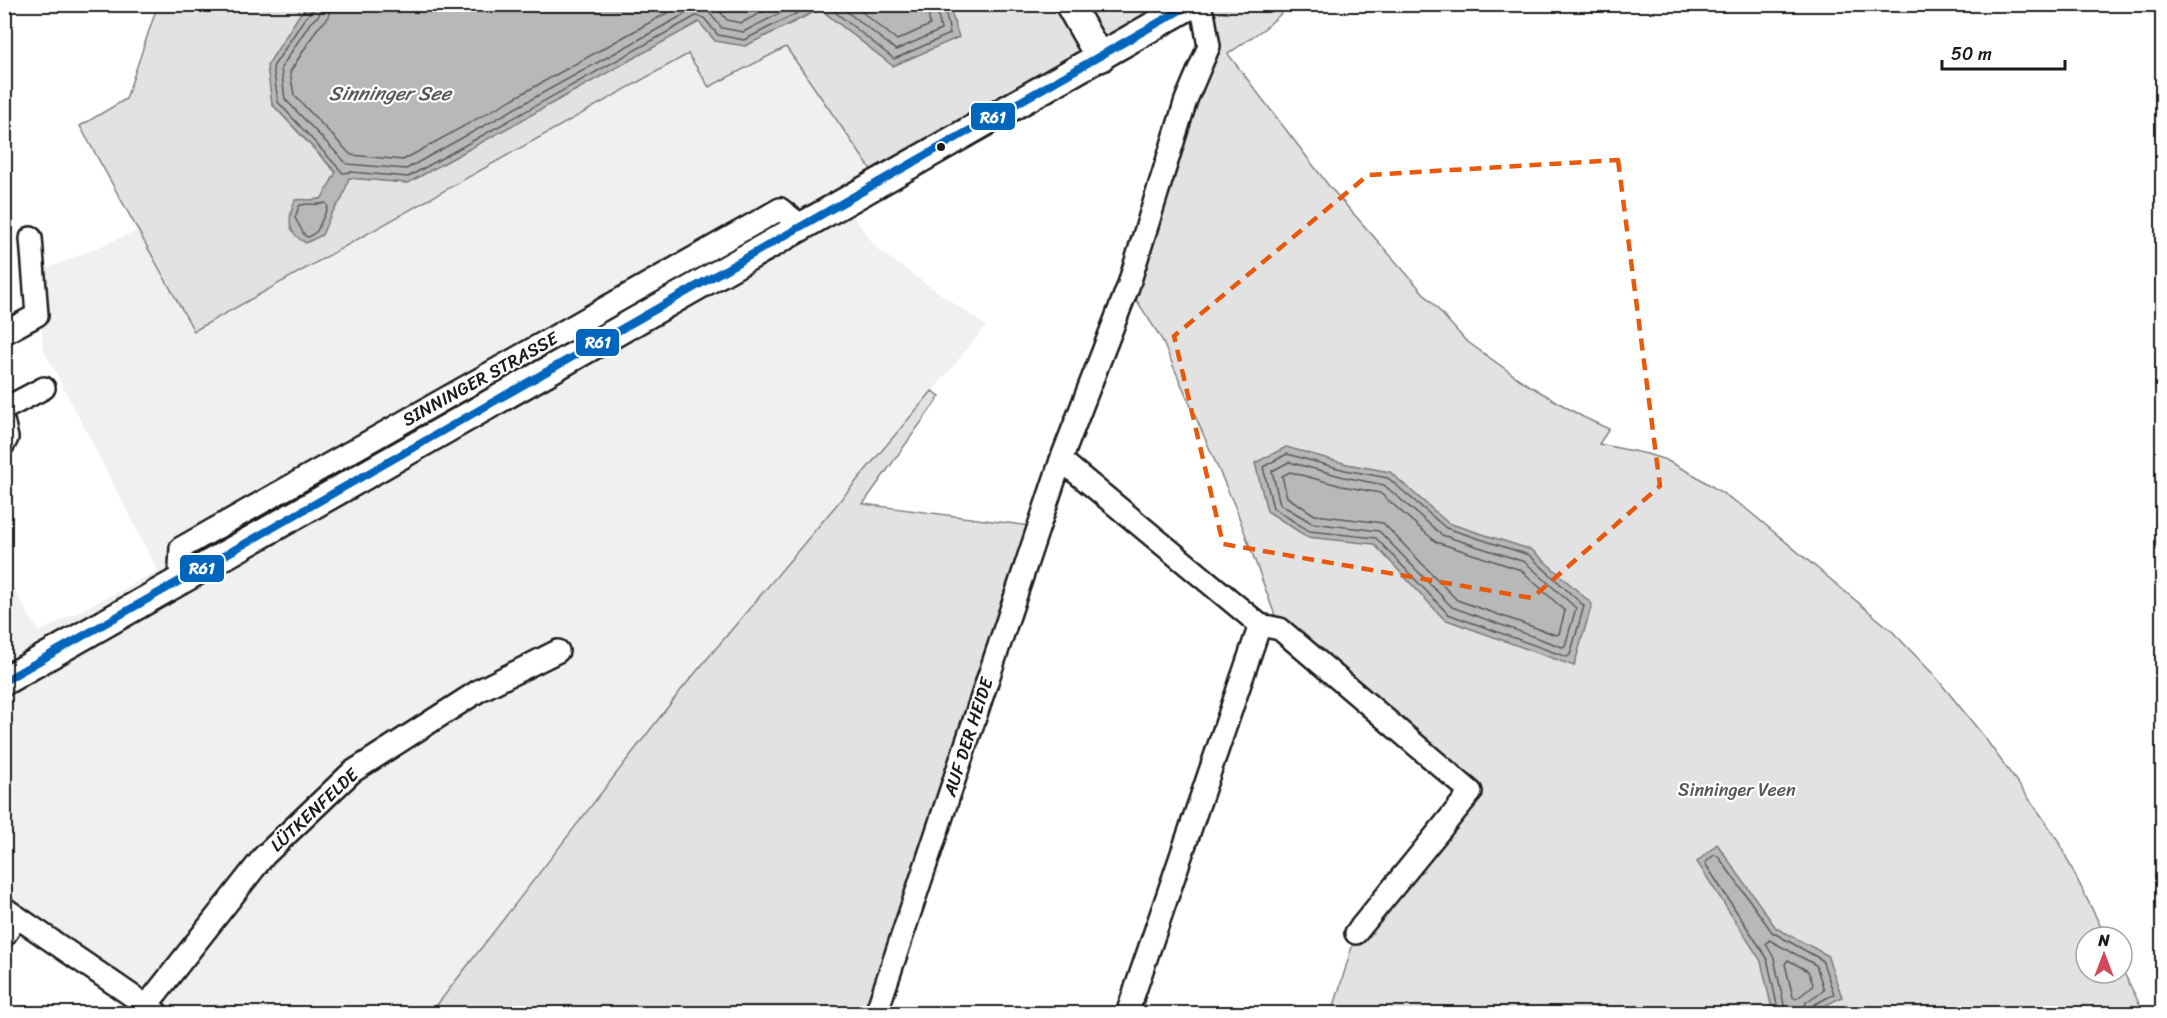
<svg xmlns="http://www.w3.org/2000/svg" width="2167" height="1018" font-family="Sriracha,sans-serif">
<style>
.built{fill:#f0f0f0}
.green{fill:#e2e2e2;stroke:#7f7f7f;stroke-width:1.5}
.water{fill:#b8b8b8;stroke:#7a7a7a;stroke-width:1.5}
.lines{fill:none;stroke-linecap:round;stroke-linejoin:round}
.shore{stroke:#5a5a5a;stroke-width:1.5}
.minor-casing{stroke:#1c1c1c;stroke-width:26}
.major-casing{stroke:#1c1c1c;stroke-width:32}
.minor{stroke:#fff;stroke-width:21}
.major{stroke:#fff;stroke-width:27}
.bus-1-casing{stroke:#fff;stroke-width:12}
.bus-1{stroke:#0065bd;stroke-width:8}
.marked{fill:none;stroke:#e8590c;stroke-width:4.5;stroke-dasharray:12 8;stroke-linejoin:round}
.bus-dot{fill:#1c1c1c;stroke:#fff;stroke-width:2}
.labels{text-anchor:middle;dominant-baseline:central;stroke-width:4.5;stroke-linejoin:round;paint-order:stroke}
.street-label{font-size:18px;fill:#1c1c1c;stroke:#fff}
.park-label{font-size:18px;fill:#575757;stroke:#fff}
.water-label{font-size:20px;font-style:italic;fill:#5a5a5a;stroke:#fff}
.line-badge{stroke:#fff;stroke-width:2}
.badge-label{font-size:16px;text-anchor:middle;font-weight:bold;fill:#fff}
</style>
<rect width="100%" height="100%" fill="#fff"/>
<filter id="ink" filterUnits="userSpaceOnUse"><feTurbulence type="fractalNoise" baseFrequency=".0167" numOctaves="2"/><feDisplacementMap in="SourceGraphic" scale="12" xChannelSelector="R" yChannelSelector="G"/><feConvolveMatrix kernelMatrix="1 2 1 2 8 2 1 2 1" color-interpolation-filters="sRGB"/></filter>
<g filter="url(#ink)">
<polygon class="built" points="786,47 879,181 844,204 878,250 986,326 830,515 681,690 430,1013 157,1013 5,908 4,573 39,632 158,571 43,348 37,273 139,230 195,331 688,54 710,87"/>
<g class="green">
<polygon points="144,5 311,5 300,14 272,104 340,177 408,183 699,21 745,46 820,9 893,66 958,37 949,5 1192,5 879,181 786,47 709,87 688,54 194,331 80,126 126,99 156,10"/>
<polygon points="1197,5 1291,5 1265,28 1228,54 1329,186 1465,340 1525,383 1583,417 1609,429 1599,444 1647,454 1666,460 1696,476 1744,507 1891,630 1934,675 1982,734 2043,818 2057,839 2106,937 2086,937 2086,973 2122,973 2122,969 2144,1013 1332,1013 1356,933 1471,791 1280,629 1236,509 1161,338 1128,287 1209,46"/>
<polygon points="932,391 940,396 863,504 1038,527 876,1013 430,1014 681,690"/>
</g>
<g class="water">
<path d="M311,5H949L959,37L893,66L820,9L745,46L715,41L699,22L408,183L349,178L342,199L331,214L322,235L306,243C286,233 288,218 295,200C304,198 314,202 322,198L336,172L272,104L267,66L300,14Z"/>
<polygon points="1286,447 1347,464 1390,472 1448,523 1532,550 1592,604 1574,666 1444,619 1374,544 1307,537 1267,511 1255,463"/>
<polygon points="1717,844 1776,928 1827,955 1842,997 1811,1013 1773,1013 1761,961 1697,862"/>
</g>
<g class="lines">
<g class="shore">
<polyline points="315,4 313,10 305,18 273,67 278,102 343,173 351,172 408,177 696,16 704,18 718,35 744,40 815,4"/>
<polyline points="322,4 319,15 310,23 281,68 285,99 347,164 406,169 694,9 707,10 722,28 743,32 798,4"/>
<polyline points="331,4 328,18 317,29 290,72 294,95 351,155 403,160 683,4"/>
<polyline points="714,4 727,20 741,23 778,4"/>
<polyline points="825,4 894,59 950,34 944,4"/>
<polyline points="837,4 896,50 941,30 936,4"/>
<polyline points="852,4 897,40 930,25 927,4"/>
<path d="M326,203L328,207L317,231L309,237L305,236L295,218L299,206C307,202 316,206 326,203Z"/>
<polygon points="1287,454 1345,470 1388,478 1446,528 1529,555 1584,606 1570,655 1567,657 1448,614 1376,538 1309,531 1273,508 1263,467"/>
<polygon points="1289,462 1344,477 1384,485 1442,535 1525,562 1576,608 1565,646 1562,647 1452,607 1379,531 1312,523 1280,504 1272,471"/>
<polygon points="1290,472 1342,486 1380,493 1436,542 1521,570 1565,611 1559,634 1556,635 1457,600 1383,523 1315,515 1287,497 1282,476"/>
<polygon points="1788,960 1808,971 1813,984 1812,987 1796,999 1793,997 1785,964"/>
<polyline points="1779,1014 1767,958 1706,865 1706,862 1714,855 1718,856 1772,932 1822,960 1834,994 1812,1006 1810,1014"/>
<polyline points="1786,1014 1774,958 1766,944 1769,940 1816,965 1824,990 1806,1002 1803,1014"/>
</g>
<defs>
<g id="minor">
<polyline points="4,333 37,315 31,238"/>
<polyline points="4,409 44,388"/>
<polyline points="4,424 7,438 4,444"/>
<polyline points="1061,460 1128,287 1186,100 1209,46 1204,18 1197,4"/>
<polyline points="187,577 180,568 181,548 780,209 803,227"/>
<polyline points="4,908 157,1013"/>
<polyline points="4,936 17,917"/>
<polyline points="147,1005 264,856 352,772 480,690 558,651"/>
<polyline points="876,1014 1061,460 1260,625 1280,629 1471,792 1356,933"/>
<polyline points="1127,1014 1260,625"/>
</g>
<g id="major">
<polyline points="1069,4 1100,58"/>
<polyline points="4,681 1192,4"/>
</g>
</defs>
<use href="#minor" class="minor-casing"/>
<use href="#major" class="major-casing"/>
<use href="#minor" class="minor"/>
<use href="#major" class="major"/>
<defs>
<polyline id="bus-1" points="4,681 1191,4"/>
</defs>
<use href="#bus-1" class="bus-1-casing"/>
<use href="#bus-1" class="bus-1"/>
</g>
</g>
<path class="marked" d="M1618,160L1660,486L1532,598L1223,544L1174,336L1368,175Z"/>
<circle class="bus-dot" cx="941" cy="147" r="5"/>
<g class="labels">
<g class="street-label">
<text transform="translate(480 379) rotate(-29)">SINNINGER STRASSE</text>
<text transform="translate(968 737) rotate(-72)">AUF DER HEIDE</text>
<text transform="translate(314 810) rotate(-43)">LÜTKENFELDE</text>
</g>
<g class="park-label">
<text x="1737" y="790">Sinninger Veen</text>
</g>
<g class="water-label">
<text x="390" y="93">Sinninger See</text>
</g>
</g>
<g class="line-badge">
<rect x="970" y="102" width="46" height="29" rx="6" fill="#0065bd"/>
<rect x="575" y="328" width="45" height="29" rx="6" fill="#0065bd"/>
<rect x="179" y="554" width="46" height="29" rx="6" fill="#0065bd"/>
</g>
<g class="badge-label">
<text x="993" y="123">R61</text>
<text x="598" y="348">R61</text>
<text x="202" y="574">R61</text>
</g>
<rect width="2167" height="1018" fill="none" stroke="#fff" stroke-width="24"/>
<rect x="12" y="12" width="2143" height="994" fill="none" stroke="#1c1c1c" stroke-width="2" filter="url(#ink)"/>
<g transform="translate(2104 955)"><circle r="28" fill="#ffffff" stroke="#a4a4a4" stroke-width="1.5"/>
<path d="M0-4.5L10 22L0 15L-10 22Z" fill="#d1495b"/>
<text y="-9" font-size="16" font-weight="bold" text-anchor="middle" fill="#1c1c1c">N</text>
</g>
<path d="M1942 60v9h123v-9" fill="none" stroke="#1c1c1c" stroke-width="3"/>
<text x="1951" y="60" font-size="18" fill="#1c1c1c" stroke="#ffffff" stroke-width="4.5" paint-order="stroke">50 m</text>
</svg>
